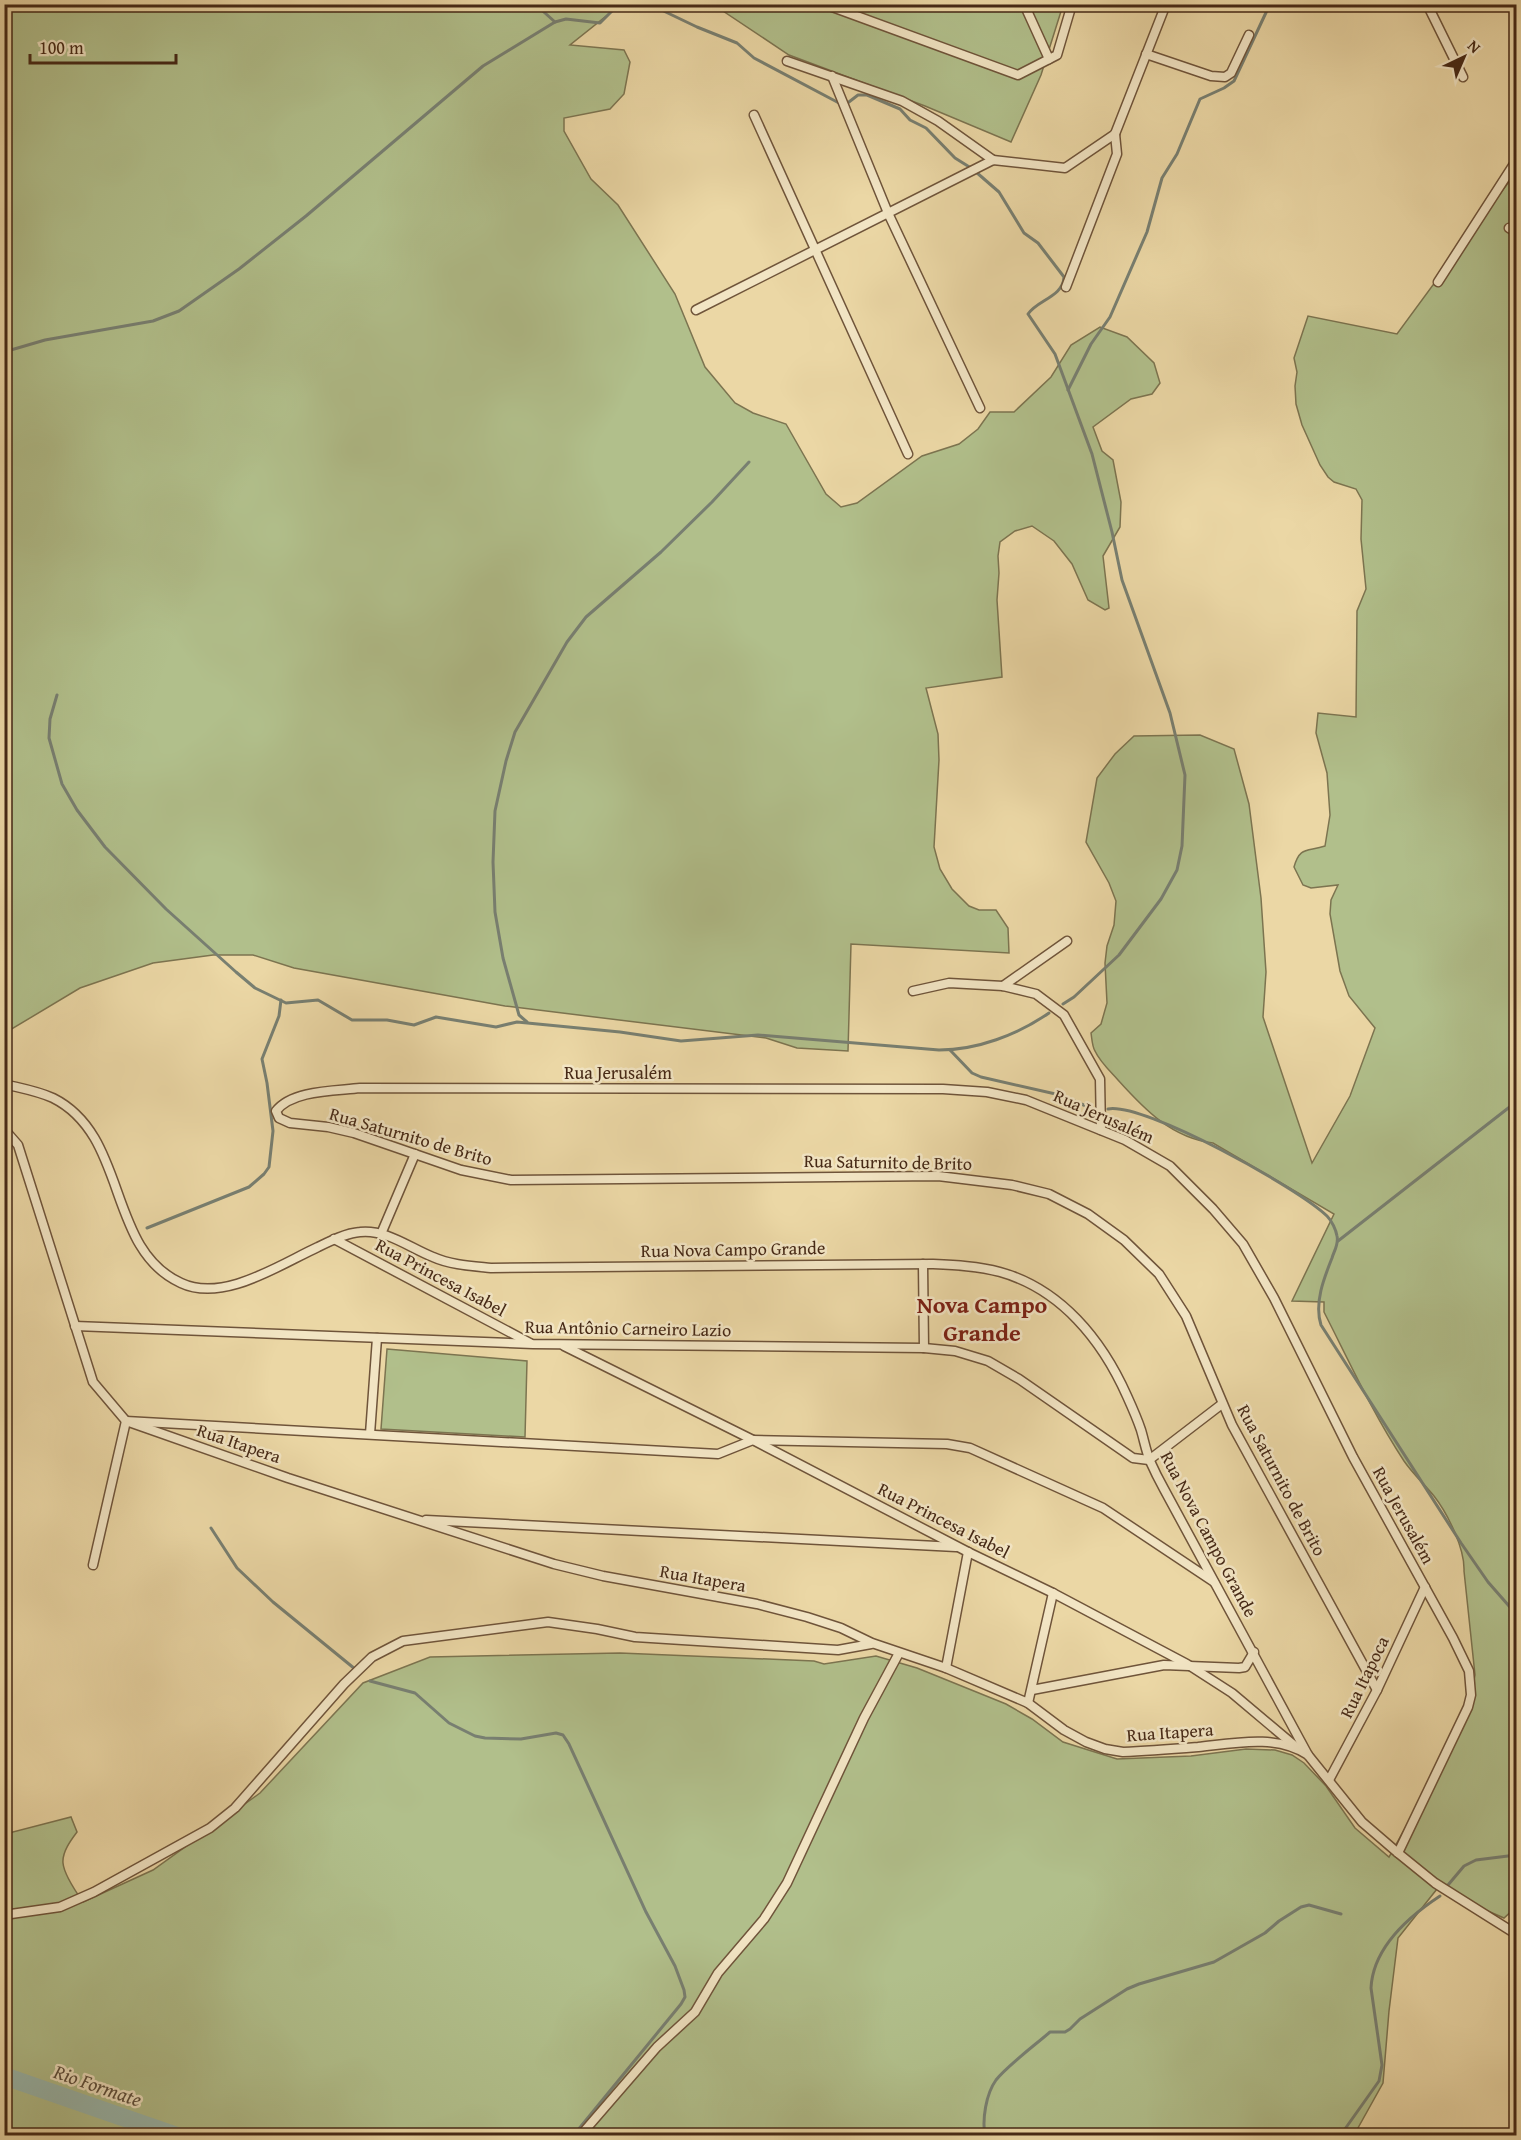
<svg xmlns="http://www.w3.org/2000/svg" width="1521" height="2140" font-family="'Gentium Book Plus',serif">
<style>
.green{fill:#b1bf8b;stroke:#7c7450;stroke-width:1.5}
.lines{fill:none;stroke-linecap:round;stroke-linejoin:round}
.stream{stroke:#787f71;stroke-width:3}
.river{stroke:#99b8ad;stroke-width:18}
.minor-casing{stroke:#6f543a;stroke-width:11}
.minor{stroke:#f2e5c4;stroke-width:8}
.labels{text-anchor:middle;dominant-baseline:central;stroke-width:5;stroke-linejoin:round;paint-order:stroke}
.street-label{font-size:18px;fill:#462916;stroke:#f2e5c4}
.water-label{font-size:20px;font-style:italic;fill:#5b4d3c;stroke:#f2e5c4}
.district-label{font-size:24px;font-weight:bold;fill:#7a1f14;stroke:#f2e5c4}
</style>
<rect width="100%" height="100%" fill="#ebd7a5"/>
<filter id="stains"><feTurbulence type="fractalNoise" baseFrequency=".00333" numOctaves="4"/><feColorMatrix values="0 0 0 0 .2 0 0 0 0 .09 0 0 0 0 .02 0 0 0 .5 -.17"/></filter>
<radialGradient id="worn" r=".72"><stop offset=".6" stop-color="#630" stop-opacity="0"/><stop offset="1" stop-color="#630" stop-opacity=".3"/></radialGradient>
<g class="green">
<polygon points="4,5 620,5 570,45 624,50 630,62 624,94 610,109 564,118 564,131 591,179 618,205 675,294 705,367 735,403 753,413 786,424 826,494 841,507 857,503 922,456 959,444 978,429 990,412 1014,412 1051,377 1071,345 1100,327 1127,337 1154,363 1160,383 1152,394 1131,399 1093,427 1102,451 1113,460 1121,502 1120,527 1103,556 1109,608 1105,610 1088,600 1072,564 1054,541 1032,526 1015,531 1000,542 998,556 999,573 997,600 1002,677 926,688 938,734 939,760 934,847 940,869 952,889 969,906 979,910 996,910 1008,928 1009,953 851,944 848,1051 797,1048 766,1038 505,1006 294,968 253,955 213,955 153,963 80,988 5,1033"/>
<polygon points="714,5 1063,5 1041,75 1011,142 925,106 789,55"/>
<path d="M1516,172V1907L1504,1918L1437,1889L1398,1938L1389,2011L1383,2083L1354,2135H5V1834L71,1817L77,1832C71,1840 62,1852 63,1863C64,1875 76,1892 83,1902L153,1870L260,1793L363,1683L430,1657L620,1653L814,1661L824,1664L876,1656L917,1668L1006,1704L1032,1719L1063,1742L1117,1759L1191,1756L1246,1749L1275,1750L1292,1755L1304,1763L1326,1786L1355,1828L1389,1857L1466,1719L1475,1675L1464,1571C1465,1549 1448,1514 1434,1496C1424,1484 1413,1474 1404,1461C1373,1414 1349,1361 1324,1312V1302L1292,1301L1334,1214L1213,1143C1172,1138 1145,1110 1118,1080C1111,1072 1100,1062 1095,1051C1092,1046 1092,1039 1091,1033L1101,1024L1107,1003L1105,963L1107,946L1114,925L1116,901L1109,883L1086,842L1097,778L1115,754L1134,736L1200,735L1234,749L1249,804L1261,898L1266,972L1263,1017L1312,1163L1350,1096L1375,1028L1349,996L1340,971L1330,914L1331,900L1338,885L1311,888L1303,885L1294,867C1300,846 1307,852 1325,846L1330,815L1327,773L1316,733L1318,713L1356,717L1357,611L1366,589L1361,539L1362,500L1356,489L1334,482L1328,477L1320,465L1302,425L1296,404L1295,386L1297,372L1294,358L1308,316L1397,334Z"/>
<polygon points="387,1349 527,1361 525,1437 381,1429"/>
</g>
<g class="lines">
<g class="stream">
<polyline points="535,4 555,22"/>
<polyline points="649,4 697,27 737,43 754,58 839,103 845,105 858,95 867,95 900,109 910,120 926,128 955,158 971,168"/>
<path d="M976,172L999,192L1024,233L1038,243L1064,277C1063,297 1037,300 1028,314L1055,354L1092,454L1112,532L1122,580L1170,713L1185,775L1182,846L1177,870L1161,899L1119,955L1074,997L1063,1004"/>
<polyline points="4,352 45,340 153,321 179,311 239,269 306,216 483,66 555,22 566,19 600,23 619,4"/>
<polyline points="1068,390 1091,344 1110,317 1147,232 1162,178 1177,154 1200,99 1224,88 1234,81 1270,4"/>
<path d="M57,695L50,719L49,738L62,784L77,810L105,847L166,909L236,972L255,988L286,1003L318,1000L352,1020H387L414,1025L436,1017L496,1027L517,1022L620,1032L681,1041L758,1035L939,1050C977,1050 1017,1035 1049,1013"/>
<polyline points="527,1022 519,1015 503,958 495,912 493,862 495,811 506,761 515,732 567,642 586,617 661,552 712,502 749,462"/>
<polyline points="950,1050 972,1073 981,1077 1060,1095 1086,1106"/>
<path d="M1108,1109C1144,1102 1300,1189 1327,1216C1332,1221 1336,1230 1337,1236C1339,1244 1334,1251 1332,1258C1324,1278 1314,1303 1321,1325L1461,1543L1488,1582L1516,1614"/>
<polyline points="147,1228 249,1187 264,1174 269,1167 273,1131 267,1083 262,1059 279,1016 281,1000"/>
<polyline points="1338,1241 1516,1102"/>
<polyline points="211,1528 237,1568 273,1602 355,1669"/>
<polyline points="370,1681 415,1693 449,1723 475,1736 485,1738 521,1739 556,1733 563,1735 569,1744 646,1912 675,1966 684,1990 685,1997 681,2004 573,2136"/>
<polyline points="1448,1885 1464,1866 1476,1860 1516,1855"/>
<path d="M985,2136C982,2119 986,2094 996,2080C1007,2066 1035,2045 1050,2032H1065L1070,2029L1080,2019L1127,1989L1139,1984L1214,1962L1265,1933L1279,1921L1301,1907L1309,1905L1341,1914"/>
<path d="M1340,2136L1379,2081L1382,2065L1371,1988C1373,1948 1408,1917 1440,1896"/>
</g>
<polyline class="river" points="4,2076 177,2136"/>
<defs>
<g id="minor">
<polyline points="824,4 1018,75 1057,55 1072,4"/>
<polyline points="1024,4 1049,59"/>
<polyline points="1427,4 1463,77"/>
<polyline points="1146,54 1211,76 1225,77 1231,73 1249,35"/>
<polyline points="787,61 902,101 938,121 993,160"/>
<polyline points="832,76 888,213 980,408"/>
<polyline points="754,115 908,454"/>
<polyline points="1509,228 1516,232"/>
<polyline points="1438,282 1516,161"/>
<polyline points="1066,287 1117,154 1115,134"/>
<polyline points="696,310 993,160 1065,168 1115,134 1166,4"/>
<polyline points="1003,986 1067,941"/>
<polyline points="913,991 949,983 1003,986 1036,994 1064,1015 1100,1079 1101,1130"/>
<path d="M4,1084C20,1088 38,1091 53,1098C129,1136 106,1249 181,1283C223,1303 279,1265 318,1247C330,1241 346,1233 360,1232C386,1229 410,1248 433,1257C451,1265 471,1266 491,1268L932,1264C954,1265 978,1266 1000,1272C1061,1289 1102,1340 1127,1396C1132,1407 1137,1418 1141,1430C1144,1440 1146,1451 1150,1461C1154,1470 1159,1480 1164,1489L1308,1755"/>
<path d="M4,1129L18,1145L93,1382L126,1421L288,1478L554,1564L603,1576L757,1604L807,1617L841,1628L872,1643L946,1668L1028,1703L1064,1730L1086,1742L1105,1749L1123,1752C1148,1751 1173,1749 1198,1747C1235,1743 1276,1734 1308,1755L1362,1822L1398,1853L1435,1883L1516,1934"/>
<polyline points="381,1234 415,1154"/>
<polyline points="334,1239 530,1343"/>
<polyline points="923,1264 924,1348"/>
<polyline points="75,1326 533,1344 924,1348 955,1351 988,1361 1019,1379 1133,1458 1149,1460 1222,1404"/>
<polyline points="564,1346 753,1440 968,1552 1053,1593 1187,1664 1232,1693 1295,1746"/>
<polyline points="370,1434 377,1338"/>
<polyline points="426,1520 956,1547"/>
<polyline points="93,1565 126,1421 718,1454 753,1440 947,1444 970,1448 1103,1508 1214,1582"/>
<polyline points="946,1668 968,1552"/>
<polyline points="1032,1690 1164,1665 1239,1668 1245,1667 1254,1652"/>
<path d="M1377,1690L1232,1425L1186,1316L1159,1274L1124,1240L1088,1214L1049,1194L1012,1185L938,1176L511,1180L461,1170L354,1133L328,1127L290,1123L279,1118L276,1111C292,1090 335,1091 360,1088L943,1089L987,1092L1026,1100L1125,1140L1170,1166L1213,1209L1243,1244L1274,1298L1353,1457L1453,1638L1469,1671L1471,1695L1468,1707L1398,1853"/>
<polyline points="1028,1703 1053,1593"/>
<polyline points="1329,1780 1377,1690 1425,1587"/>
<polyline points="4,1915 60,1907 94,1892 210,1828 235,1808 344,1684 372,1657 403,1641 548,1622 597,1629 635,1637 838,1650 871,1644"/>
<polyline points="580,2136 657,2047 695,2012 718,1973 764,1919 787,1883 864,1718 899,1653"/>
</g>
</defs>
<use href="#minor" class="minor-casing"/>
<use href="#minor" class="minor"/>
</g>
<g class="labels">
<g class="street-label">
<text x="618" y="1072">Rua Jerusalém</text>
<text transform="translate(1104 1116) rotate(24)">Rua Jerusalém</text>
<text transform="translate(411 1136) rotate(16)">Rua Saturnito de Brito</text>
<text transform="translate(888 1162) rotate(1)">Rua Saturnito de Brito</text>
<text transform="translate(733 1249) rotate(-1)">Rua Nova Campo Grande</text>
<text transform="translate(441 1277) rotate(28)">Rua Princesa Isabel</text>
<text transform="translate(628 1328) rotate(1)">Rua Antônio Carneiro Lazio</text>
<text transform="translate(239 1443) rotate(19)">Rua Itapera</text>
<text transform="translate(1282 1480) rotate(62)">Rua Saturnito de Brito</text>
<text transform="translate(1404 1515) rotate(61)">Rua Jerusalém</text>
<text transform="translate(944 1520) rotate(27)">Rua Princesa Isabel</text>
<text transform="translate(1209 1534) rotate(62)">Rua Nova Campo Grande</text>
<text transform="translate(703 1578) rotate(10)">Rua Itapera</text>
<text transform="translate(1364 1677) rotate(-64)">Rua Itapoca</text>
<text transform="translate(1170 1732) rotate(-4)">Rua Itapera</text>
</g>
<g class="water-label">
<text transform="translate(98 2085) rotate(19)">Rio Formate</text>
</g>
<g class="district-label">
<text x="982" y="1304">Nova Campo<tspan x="982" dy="28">Grande</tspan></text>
</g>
</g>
<rect width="1521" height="2140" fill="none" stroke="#ebd7a5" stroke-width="24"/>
<rect x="6" y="6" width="1509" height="2128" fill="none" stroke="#462916" stroke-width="3"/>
<rect x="12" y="12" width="1497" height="2116" fill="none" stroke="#462916" stroke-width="1.5"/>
<g transform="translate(1464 57) rotate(44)" stroke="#f2e5c4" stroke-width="4.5" paint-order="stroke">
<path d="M0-4.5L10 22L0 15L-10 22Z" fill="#462916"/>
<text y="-9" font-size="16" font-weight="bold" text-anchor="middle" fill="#462916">N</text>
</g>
<path d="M30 54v9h146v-9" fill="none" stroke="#462916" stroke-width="3"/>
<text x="39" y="54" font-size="18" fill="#462916" stroke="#f2e5c4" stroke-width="4.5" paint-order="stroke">100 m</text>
<rect width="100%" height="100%" filter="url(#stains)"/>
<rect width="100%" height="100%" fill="url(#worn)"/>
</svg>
